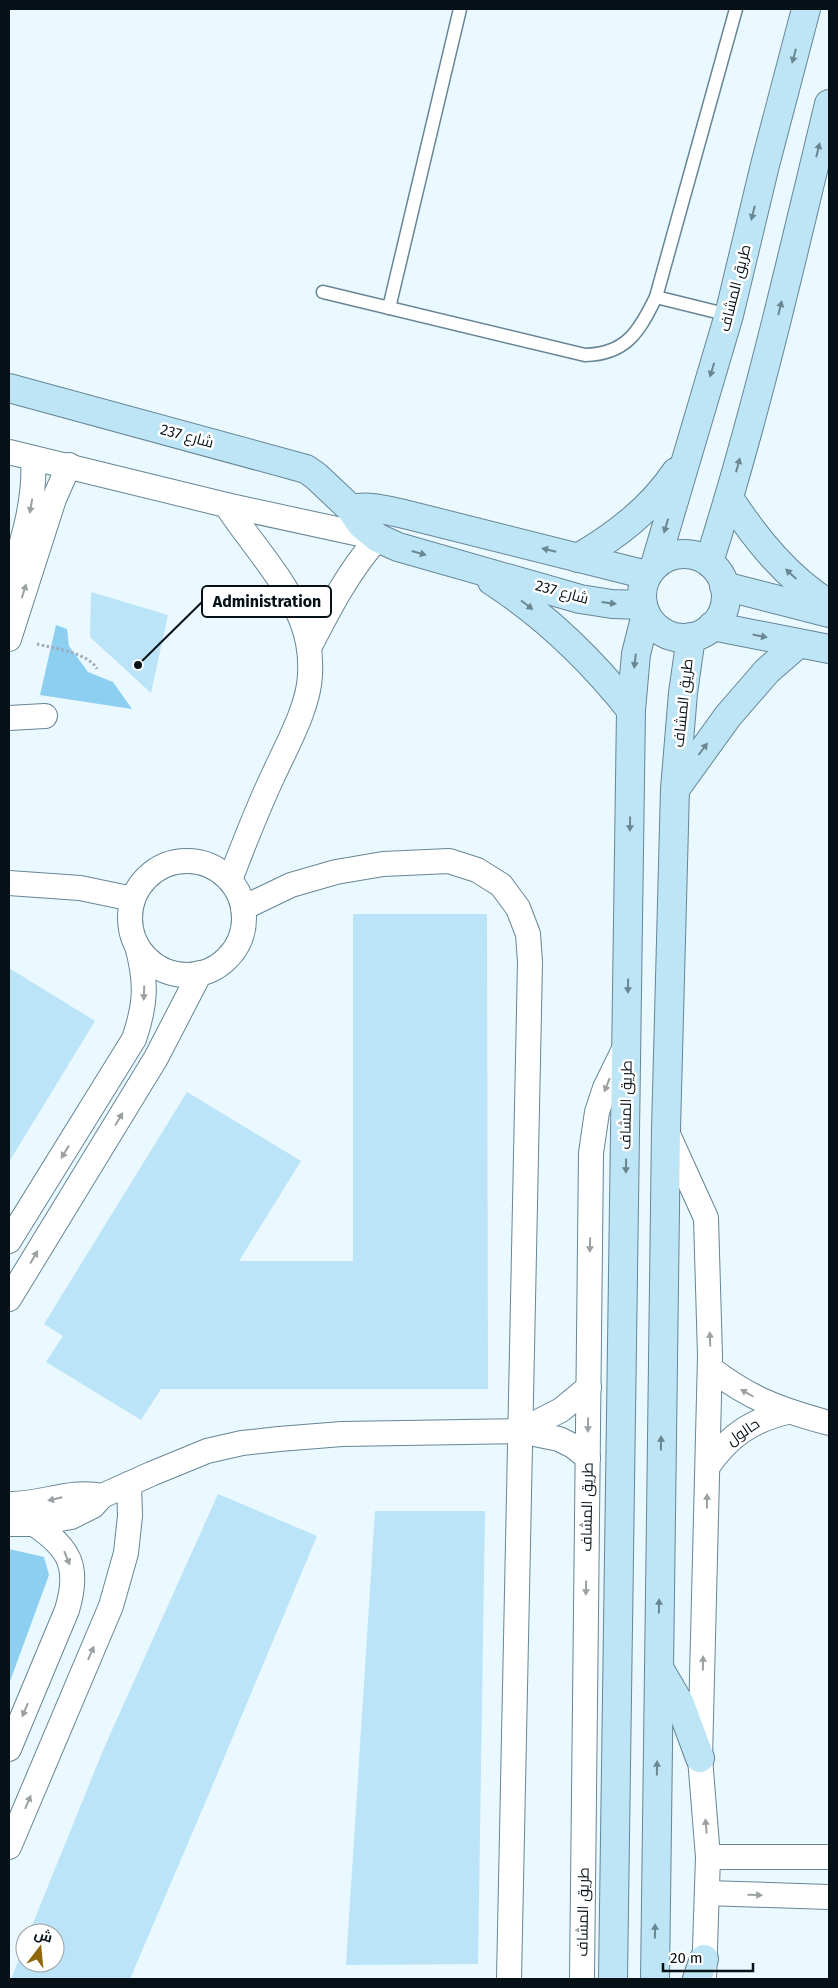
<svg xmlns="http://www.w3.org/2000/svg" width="838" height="1988" font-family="'Fira Sans',Cairo,sans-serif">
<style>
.green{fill:#8ccff1}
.building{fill:#bce4f9}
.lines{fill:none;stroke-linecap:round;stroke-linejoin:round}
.lane-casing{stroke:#668696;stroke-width:15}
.street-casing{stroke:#668696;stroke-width:26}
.secondary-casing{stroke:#668696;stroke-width:30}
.path{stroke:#9facb3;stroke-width:3;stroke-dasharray:2.5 2.5;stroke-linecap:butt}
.lane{stroke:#fff;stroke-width:12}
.street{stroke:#fff;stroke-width:24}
.secondary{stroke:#bde5f5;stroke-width:28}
.oneway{fill:#6a8691}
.oneway2{fill:#9ba0a2}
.labels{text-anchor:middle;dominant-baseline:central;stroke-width:5;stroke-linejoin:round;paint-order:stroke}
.street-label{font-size:15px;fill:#051117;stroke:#fff}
.leader{fill:none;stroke:#051117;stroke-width:2}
.callout-dot{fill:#051117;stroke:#fff;stroke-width:2}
.callout{fill:#fff;stroke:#051117;stroke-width:2}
.callout-label{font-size:16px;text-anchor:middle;font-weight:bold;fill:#051117}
</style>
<rect width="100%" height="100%" fill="#eaf8ff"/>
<g class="green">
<polygon points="56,625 67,629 69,646 88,672 113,682 132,709 40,695"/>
<polygon points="9,1549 44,1557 49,1575 9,1684"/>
</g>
<g class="building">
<polygon points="91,592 168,615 151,693 90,637"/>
<polygon points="353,914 487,914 488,1389 161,1389 141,1420 46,1362 63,1336 44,1324 187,1092 301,1161 239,1261 353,1261"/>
<polygon points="9,968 95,1021 9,1162"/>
<polygon points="218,1494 317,1536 211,1789 130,1979 11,1979 25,1944 25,1963 55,1963 55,1933 29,1933 104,1748"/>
<polygon points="375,1511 485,1511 478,1964 346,1965"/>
</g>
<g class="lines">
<defs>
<g id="lane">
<path d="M323,292L585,355C626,354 639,332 656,297L736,9"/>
<polyline points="656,297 729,315"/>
<polyline points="389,308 460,9"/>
</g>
<g id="street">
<path d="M9,452L226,505C250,542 284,577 301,619C308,636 311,657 310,675C309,707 285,749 272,778C256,812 243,846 230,880"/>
<path d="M226,505L378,538C349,570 329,609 309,648"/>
<path d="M9,585C22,543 36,502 33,458"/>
<polyline points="9,639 54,499 69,465"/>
<polyline points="9,718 45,716"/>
<circle cx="187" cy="918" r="57"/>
<polyline points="9,883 80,888 133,899"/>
<polyline points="243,908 291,885 336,872 383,864 449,861 477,870 501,885 518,908 528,934 530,962 509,1979"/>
<polyline points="666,1130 706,1218 710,1356 700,1758 708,1857 704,1978"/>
<path d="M9,1241L134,1039C146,1004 147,982 137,946"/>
<polyline points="9,1299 156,1058 200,973"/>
<path d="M710,1368C750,1399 781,1410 829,1423"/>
<polyline points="520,1431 561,1410 589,1387"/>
<path d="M708,1466C730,1435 751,1421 787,1412"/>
<path d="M9,1504C40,1505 71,1489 102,1496"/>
<polyline points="9,1524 34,1524 71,1517 93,1506 102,1496 151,1474 207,1451 242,1443 279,1439 342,1434 520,1431 559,1439 573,1446 588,1458"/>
<path d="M9,1749L67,1610C80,1567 70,1548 34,1524"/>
<polyline points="9,1847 111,1606 126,1553 130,1516 129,1484"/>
<polyline points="708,1857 829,1857"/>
<polyline points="707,1893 829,1897"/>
<polyline points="582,1979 591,1153 597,1112 605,1088 626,1045"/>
</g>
<g id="secondary">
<polyline points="9,388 306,469 316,476 351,509 361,524 378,538 398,547 580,599 612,604 643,605"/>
<path d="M729,498C756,539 787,578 829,604"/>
<path d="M351,509C369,505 386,510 404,514L647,575"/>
<circle cx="684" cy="596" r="42"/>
<path d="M578,558C617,535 651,509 676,472"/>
<path d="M709,562C757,412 792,257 829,104"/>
<polyline points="655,565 729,315 765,165 806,9"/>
<path d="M492,581C546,616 591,660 631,710"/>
<polyline points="724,586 829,613"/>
<polyline points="712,626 829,649"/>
<polyline points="676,788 728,716 767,671 798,644"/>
<polyline points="659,1668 680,1704 700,1758"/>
<polyline points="613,1979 631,710 636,654 646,614"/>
<polyline points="655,1979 666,1130 675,789 683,693 691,637"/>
<polyline points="697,1979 704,1959"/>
</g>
</defs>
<use href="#lane" class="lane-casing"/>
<use href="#street" class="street-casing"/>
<use href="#secondary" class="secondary-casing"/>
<path class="path" d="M37,644C53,648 89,653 97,669"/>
<use href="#lane" class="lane"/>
<use href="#street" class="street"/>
<use href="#secondary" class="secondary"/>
</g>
<defs><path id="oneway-solid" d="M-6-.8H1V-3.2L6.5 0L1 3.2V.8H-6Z" transform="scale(1.25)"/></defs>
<g class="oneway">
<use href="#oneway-solid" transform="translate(794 56) rotate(105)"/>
<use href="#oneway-solid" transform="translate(818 150) rotate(-76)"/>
<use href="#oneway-solid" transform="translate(753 213) rotate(104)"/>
<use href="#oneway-solid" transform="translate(780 308) rotate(-76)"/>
<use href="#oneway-solid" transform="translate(712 370) rotate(107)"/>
<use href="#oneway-solid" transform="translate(738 465) rotate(-75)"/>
<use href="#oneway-solid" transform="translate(666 526) rotate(106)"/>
<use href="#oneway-solid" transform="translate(549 550) rotate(-166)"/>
<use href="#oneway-solid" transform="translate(419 553) rotate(16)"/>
<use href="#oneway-solid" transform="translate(791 574) rotate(-137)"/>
<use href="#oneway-solid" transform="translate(609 603) rotate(7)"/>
<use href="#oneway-solid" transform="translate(527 605) rotate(37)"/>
<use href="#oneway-solid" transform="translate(760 636) rotate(11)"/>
<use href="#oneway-solid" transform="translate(635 661) rotate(97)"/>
<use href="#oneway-solid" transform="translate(703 749) rotate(-53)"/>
<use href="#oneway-solid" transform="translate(630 824) rotate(91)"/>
<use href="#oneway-solid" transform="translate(628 986) rotate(91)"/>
<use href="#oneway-solid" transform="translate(626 1166) rotate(91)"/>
<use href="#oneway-solid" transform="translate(661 1443) rotate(-89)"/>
<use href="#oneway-solid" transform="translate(659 1606) rotate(-89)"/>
<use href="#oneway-solid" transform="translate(657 1768) rotate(-89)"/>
<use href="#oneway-solid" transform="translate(655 1931) rotate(-89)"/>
</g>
<g class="oneway2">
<use href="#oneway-solid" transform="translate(31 506) rotate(100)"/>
<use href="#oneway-solid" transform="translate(24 591) rotate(-72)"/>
<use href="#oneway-solid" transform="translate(144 993) rotate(92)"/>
<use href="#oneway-solid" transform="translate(607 1085) rotate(112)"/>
<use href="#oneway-solid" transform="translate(119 1119) rotate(-59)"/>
<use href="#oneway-solid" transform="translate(65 1152) rotate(122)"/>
<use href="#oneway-solid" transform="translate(590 1245) rotate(91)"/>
<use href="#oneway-solid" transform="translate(34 1257) rotate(-59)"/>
<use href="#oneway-solid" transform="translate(710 1339) rotate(-92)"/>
<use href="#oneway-solid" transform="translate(747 1393) rotate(-150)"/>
<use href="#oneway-solid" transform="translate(588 1425) rotate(91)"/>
<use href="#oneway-solid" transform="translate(55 1499) rotate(167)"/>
<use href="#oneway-solid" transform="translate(707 1501) rotate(-89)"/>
<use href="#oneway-solid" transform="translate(67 1558) rotate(68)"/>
<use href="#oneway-solid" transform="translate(586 1588) rotate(91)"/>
<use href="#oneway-solid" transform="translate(91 1653) rotate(-67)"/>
<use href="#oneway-solid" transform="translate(703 1663) rotate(-89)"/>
<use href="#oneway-solid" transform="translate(25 1710) rotate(113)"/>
<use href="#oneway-solid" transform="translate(28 1802) rotate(-67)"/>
<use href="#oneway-solid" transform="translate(706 1826) rotate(-95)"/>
<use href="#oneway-solid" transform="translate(755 1895) rotate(1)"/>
</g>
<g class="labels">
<g class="street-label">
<text transform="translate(735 288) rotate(-76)">طريق المشاف</text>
<text transform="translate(187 436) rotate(15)">شارع 237</text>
<text transform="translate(562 592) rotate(15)">شارع 237</text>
<text transform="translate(683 703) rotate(-84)">طريق المشاف</text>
<text transform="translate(626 1105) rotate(-89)">طريق المشاف</text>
<text transform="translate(743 1432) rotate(-34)">حالول</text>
<text transform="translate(587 1507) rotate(-89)">طريق المشاف</text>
<text transform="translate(583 1912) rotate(-89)">طريق المشاف</text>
</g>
</g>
<path class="leader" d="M138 665L202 602"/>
<circle class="callout-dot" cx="138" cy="665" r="5"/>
<rect class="callout" x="202" y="586" width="129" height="31" rx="5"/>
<g class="callout-label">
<text x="267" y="607">Administration</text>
</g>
<rect width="838" height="1988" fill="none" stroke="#051117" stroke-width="20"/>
<g transform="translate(40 1948) rotate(16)"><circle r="24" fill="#ffffff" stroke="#9ba0a2"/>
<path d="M0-4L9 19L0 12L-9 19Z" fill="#8f680d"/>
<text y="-8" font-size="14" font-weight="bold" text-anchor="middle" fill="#051117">ش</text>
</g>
<path d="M663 1963v8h90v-8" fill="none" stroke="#051117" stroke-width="2.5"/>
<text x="670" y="1963" font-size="15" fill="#051117" stroke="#ffffff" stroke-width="4" paint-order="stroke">20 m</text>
</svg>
